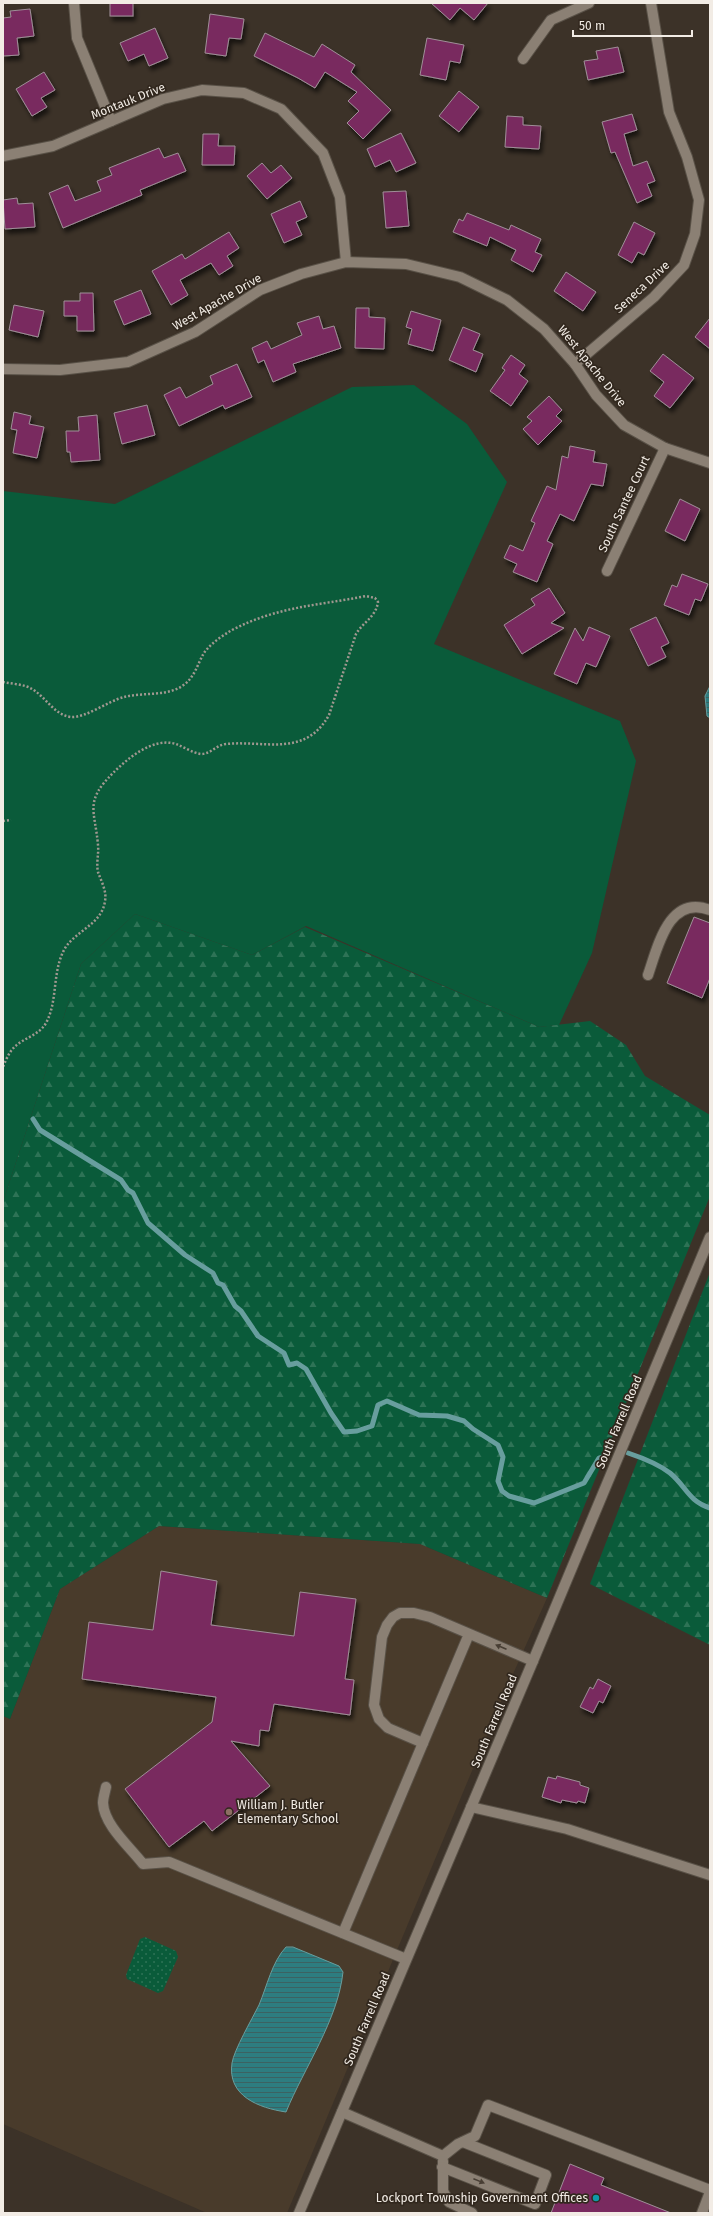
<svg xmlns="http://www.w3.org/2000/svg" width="713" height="2216" font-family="'Fira Sans',sans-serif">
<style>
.built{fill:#493b2b}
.green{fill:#0a5b3a}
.forest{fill:url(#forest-firs)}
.park{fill:url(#park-dots)}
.water{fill:url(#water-rules);stroke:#689e9e}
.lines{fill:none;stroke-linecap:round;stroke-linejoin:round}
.stream{stroke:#689e9e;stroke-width:5}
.building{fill:#792a5f;stroke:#9f8f98;filter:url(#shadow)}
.minor-casing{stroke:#595147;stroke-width:12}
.path{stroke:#a09890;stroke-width:2.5;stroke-dasharray:2 2;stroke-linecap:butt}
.minor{stroke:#8b8074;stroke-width:10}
.oneway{fill:#483e34}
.education-dot{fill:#8d6e63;stroke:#32281e;stroke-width:1.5}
.culture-dot{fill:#0f9aa8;stroke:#32281e;stroke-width:1.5}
.labels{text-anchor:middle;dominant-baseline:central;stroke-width:3.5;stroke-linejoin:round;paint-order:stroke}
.street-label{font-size:12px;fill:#f2ece5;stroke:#32281e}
.poi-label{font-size:12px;fill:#f2ece5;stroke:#32281e;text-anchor:start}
</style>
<defs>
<pattern id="forest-firs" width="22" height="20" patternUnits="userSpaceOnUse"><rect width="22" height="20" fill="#0a5b3a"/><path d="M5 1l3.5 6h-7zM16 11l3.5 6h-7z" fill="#2e7356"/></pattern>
<pattern id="park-dots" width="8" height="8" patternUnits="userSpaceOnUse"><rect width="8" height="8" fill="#0a5b3a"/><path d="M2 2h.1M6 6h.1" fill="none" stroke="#2e7356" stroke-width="1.8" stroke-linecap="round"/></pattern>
<pattern id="water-rules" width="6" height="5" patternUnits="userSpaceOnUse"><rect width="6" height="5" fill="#2d7d80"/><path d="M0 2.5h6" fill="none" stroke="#3b6262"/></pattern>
<filter id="shadow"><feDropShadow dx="2.5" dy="4.5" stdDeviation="2" flood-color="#0009"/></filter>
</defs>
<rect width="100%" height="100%" fill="#3c3228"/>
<polygon class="built" points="159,1526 420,1544 547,1598 505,1692 287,2213 207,2213 3,2124 3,1716 10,1719 60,1589"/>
<polygon class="green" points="414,385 467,424 507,482 434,644 620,721 636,761 592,953 559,1025 539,1027 306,926 252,955 135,914 81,964 3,1202 3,491 115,504 352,387"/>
<g class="forest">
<polygon points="135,914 252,955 305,927 539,1027 590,1021 626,1045 645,1076 710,1115 710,1196 547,1598 420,1544 159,1526 60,1589 10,1719 3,1716 3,1202 81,964"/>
<polygon points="710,1272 710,1645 590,1584"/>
</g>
<polygon class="park" points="145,1937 176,1951 178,1957 163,1991 158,1993 127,1979 126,1975 140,1939"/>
<g class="water">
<polygon points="710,686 710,718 707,716 705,696"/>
<path d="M286,1947H293L339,1966L343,1972C338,2020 304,2068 286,2112C259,2108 227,2096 232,2063C234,2050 252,2019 259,2005C267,1986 272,1962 286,1947Z"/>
</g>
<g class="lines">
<g class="stream">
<polyline points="33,1119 40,1130 121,1180 128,1190 133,1193 148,1223 185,1255 213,1273 218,1283 223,1285 235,1306 241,1311 258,1336 284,1353 289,1365 297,1363 306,1369 331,1413 344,1432 357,1431 372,1426 378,1405 387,1401 419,1415 447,1416 464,1421 473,1429 498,1445 503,1457 498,1481 502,1491 509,1496 534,1503 584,1483 599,1458 605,1456"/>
<path d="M628,1453C643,1458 658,1464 670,1473C686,1486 688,1501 710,1508"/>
</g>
</g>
<g class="building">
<rect x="110" y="3" width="23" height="13"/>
<polygon points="431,3 488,3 474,20 460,8 450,20"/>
<polygon points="30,9 34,36 17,38 19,55 3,56 3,18 11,17 10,11"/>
<polygon points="210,14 244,19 241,39 229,38 226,56 205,53"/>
<polygon points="155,28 168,58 149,66 144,54 128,61 120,43"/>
<polygon points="265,33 314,57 322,44 355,65 351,72 391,110 363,139 347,123 359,111 348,101 357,92 325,72 315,88 298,78 254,56"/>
<polygon points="427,38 464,45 460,63 450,61 446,80 420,75"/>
<polygon points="618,47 624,72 588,80 584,61 598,59 596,51"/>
<polygon points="44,72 55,90 41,98 47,107 32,116 16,89"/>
<polygon points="459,91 479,107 459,132 439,116"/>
<polygon points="632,114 637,130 624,134 633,166 647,161 655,181 647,184 652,196 637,203 615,152 611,153 602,122"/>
<polygon points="507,116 523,117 523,125 541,126 539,149 505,147"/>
<polygon points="401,133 416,163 396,172 390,160 375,167 367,149"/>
<polygon points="203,134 219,134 218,146 235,146 234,165 202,165"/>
<polygon points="159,148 164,158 178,153 186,171 140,190 142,195 63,228 49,193 68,185 75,201 101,191 97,181 112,175 109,168"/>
<polygon points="262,163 271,173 281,165 292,178 267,199 247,176"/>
<polygon points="406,191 409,226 386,228 383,192"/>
<polygon points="17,198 18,204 33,203 35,227 5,229 3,200"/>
<polygon points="300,201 307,217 296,222 302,235 284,243 271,214"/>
<polygon points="467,213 509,230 511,225 541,239 535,252 542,255 533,272 511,260 516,250 490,237 487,246 453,232 459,219 463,221"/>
<polygon points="634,222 655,233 644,255 638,252 632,263 618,255"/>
<polygon points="229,232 239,248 227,256 233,266 219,275 211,263 180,280 188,295 171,305 152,271 182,254 185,259"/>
<polygon points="566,272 596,292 583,311 554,291"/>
<polygon points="141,290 151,314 124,325 114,301"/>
<polygon points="80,293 93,293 94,331 77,331 77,316 64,316 64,301 80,301"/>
<polygon points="14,305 44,311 38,337 9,330"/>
<polygon points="356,308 369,308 369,317 385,318 384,349 355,348"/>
<polygon points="411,311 441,320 433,351 408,344 412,329 406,327"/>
<polygon points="319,316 323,329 334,326 341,348 293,364 296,372 273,382 264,360 258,363 252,348 267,341 271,349 302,335 297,323"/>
<polygon points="710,318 710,349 695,337"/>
<polygon points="463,327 480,334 473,350 483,354 476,372 449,360"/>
<polygon points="663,354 694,378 670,408 654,396 664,382 650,371"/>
<polygon points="511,355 525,365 519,374 528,381 511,406 490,391 505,370 502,368"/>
<polygon points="237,364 252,397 225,409 223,405 179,426 164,395 180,387 186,398 213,384 210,376"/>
<polygon points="549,396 562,410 556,416 562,421 538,445 523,429 532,421 527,417"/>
<polygon points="147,405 155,435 122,444 114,413"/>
<polygon points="14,412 31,416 29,424 44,427 37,458 13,453 17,430 11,429"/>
<polygon points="97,415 100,460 71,462 70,452 67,452 66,431 79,431 78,417"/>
<polygon points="570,446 595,451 593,462 607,464 603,486 591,484 574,521 560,514 547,541 553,544 537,582 513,572 517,564 504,558 510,545 523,551 535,523 531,521 547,486 556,490 562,456 568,458"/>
<polygon points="680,499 700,509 685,541 665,531"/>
<polygon points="682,574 708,584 701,601 695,599 689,615 664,605 672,585 677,587"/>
<polygon points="549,588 565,613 551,623 564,628 522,654 504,625 535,605 531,599"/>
<polygon points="656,617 669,643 661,647 666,657 648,666 630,629"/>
<polygon points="589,627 610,636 596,667 586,663 577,684 554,674 575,628 583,641"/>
<polygon points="694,917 710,923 710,978 702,998 667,983"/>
<polygon points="161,1571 217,1581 211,1625 294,1636 300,1592 356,1599 345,1679 354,1680 350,1715 274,1704 269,1731 260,1730 259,1746 231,1741 270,1786 212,1831 204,1821 169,1847 125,1789 212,1722 216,1697 82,1679 89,1622 153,1630"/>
<polygon points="598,1679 611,1686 603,1703 599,1701 593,1713 580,1707 590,1687 593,1689"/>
<polygon points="557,1776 580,1782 580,1785 589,1788 585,1803 578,1801 577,1803 562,1800 561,1803 542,1797 548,1777 556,1779"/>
<polygon points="570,2164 604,2178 601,2185 671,2213 551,2213"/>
</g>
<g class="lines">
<defs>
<g id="minor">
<polyline points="74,3 77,38 111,121"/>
<polyline points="523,59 551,20 589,3"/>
<polyline points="3,156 53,146 163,99 202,90 244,93 281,109 323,153 340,197 346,262"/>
<polyline points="575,364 654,297 684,265 695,234 699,200 687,157 669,112 651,3"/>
<polyline points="3,369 60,370 128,362 195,332 260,290 301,274 346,262 406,264 460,277 507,300 544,329 575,364 596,395 624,425 665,448 710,463"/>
<polyline points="607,571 665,448"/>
<path d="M648,975C658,946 669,894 710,910"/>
<polyline points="469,1634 423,1743 388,1728 379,1719 374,1705 382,1637 387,1625 393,1617 400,1613 414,1613 430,1617 533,1661"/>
<path d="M106,1787C105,1792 103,1798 103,1803C104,1825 130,1847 143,1864L169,1862L406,1959"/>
<polyline points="471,1807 567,1829 710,1875"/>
<polyline points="343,1933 423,1743"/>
<polyline points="342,2112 443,2156 458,2144 475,2136 488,2105 710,2190"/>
<polyline points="443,2161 443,2191 449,2202 472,2213"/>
<polyline points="442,2167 535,2204 546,2175 463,2142"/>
<polyline points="299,2213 533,1661 710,1237"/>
<polyline points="702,2213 710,2192"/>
</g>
</defs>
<use href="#minor" class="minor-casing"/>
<g class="path">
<path d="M3,682C12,684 24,684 32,689C46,697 54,715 71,717C86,718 108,701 124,697C144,692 169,697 185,684C195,676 198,663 204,653C211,643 222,636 232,630C279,606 316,606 366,596L375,598L378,602C376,617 363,622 356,634L329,715C305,758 265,740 226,744C216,745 211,754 201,754C193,753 184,747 176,744C153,737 128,758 113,773C84,802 95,810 98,845C99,854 96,863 98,872C101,881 107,891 105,901C102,925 74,931 64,950C52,973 58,1001 46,1023C38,1037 20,1038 11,1051C8,1055 5,1062 3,1067"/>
<polyline points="3,821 11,820"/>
</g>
<use href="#minor" class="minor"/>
</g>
<defs><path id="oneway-solid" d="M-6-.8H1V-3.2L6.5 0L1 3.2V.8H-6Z"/></defs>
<g class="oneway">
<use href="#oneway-solid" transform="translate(501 1647) rotate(-157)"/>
<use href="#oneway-solid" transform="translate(479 2181) rotate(22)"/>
</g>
<circle class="education-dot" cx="229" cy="1812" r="4"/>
<circle class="culture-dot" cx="596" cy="2198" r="4"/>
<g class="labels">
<g class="street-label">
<text transform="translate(128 101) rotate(-22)">Montauk Drive</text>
<text transform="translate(642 287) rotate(-43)">Seneca Drive</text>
<text transform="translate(217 302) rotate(-30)">West Apache Drive</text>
<text transform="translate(592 366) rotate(51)">West Apache Drive</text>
<text transform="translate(624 504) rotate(-65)">South Santee Court</text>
<text transform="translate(619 1422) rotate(-67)">South Farrell Road</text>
<text transform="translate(494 1721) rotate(-67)">South Farrell Road</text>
<text transform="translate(367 2019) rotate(-67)">South Farrell Road</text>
</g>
<g class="poi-label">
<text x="237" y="1805">William J. Butler<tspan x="237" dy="14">Elementary School</tspan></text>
<text x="588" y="2198" text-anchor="end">Lockport Township Government Offices</text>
</g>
</g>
<rect width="713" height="2216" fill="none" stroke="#f2ece5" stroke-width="8"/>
<path d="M573 30v6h119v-6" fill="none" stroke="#f2ece5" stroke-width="2"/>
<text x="579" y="30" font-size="12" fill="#f2ece5" stroke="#32281e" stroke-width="3" paint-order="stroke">50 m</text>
</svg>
